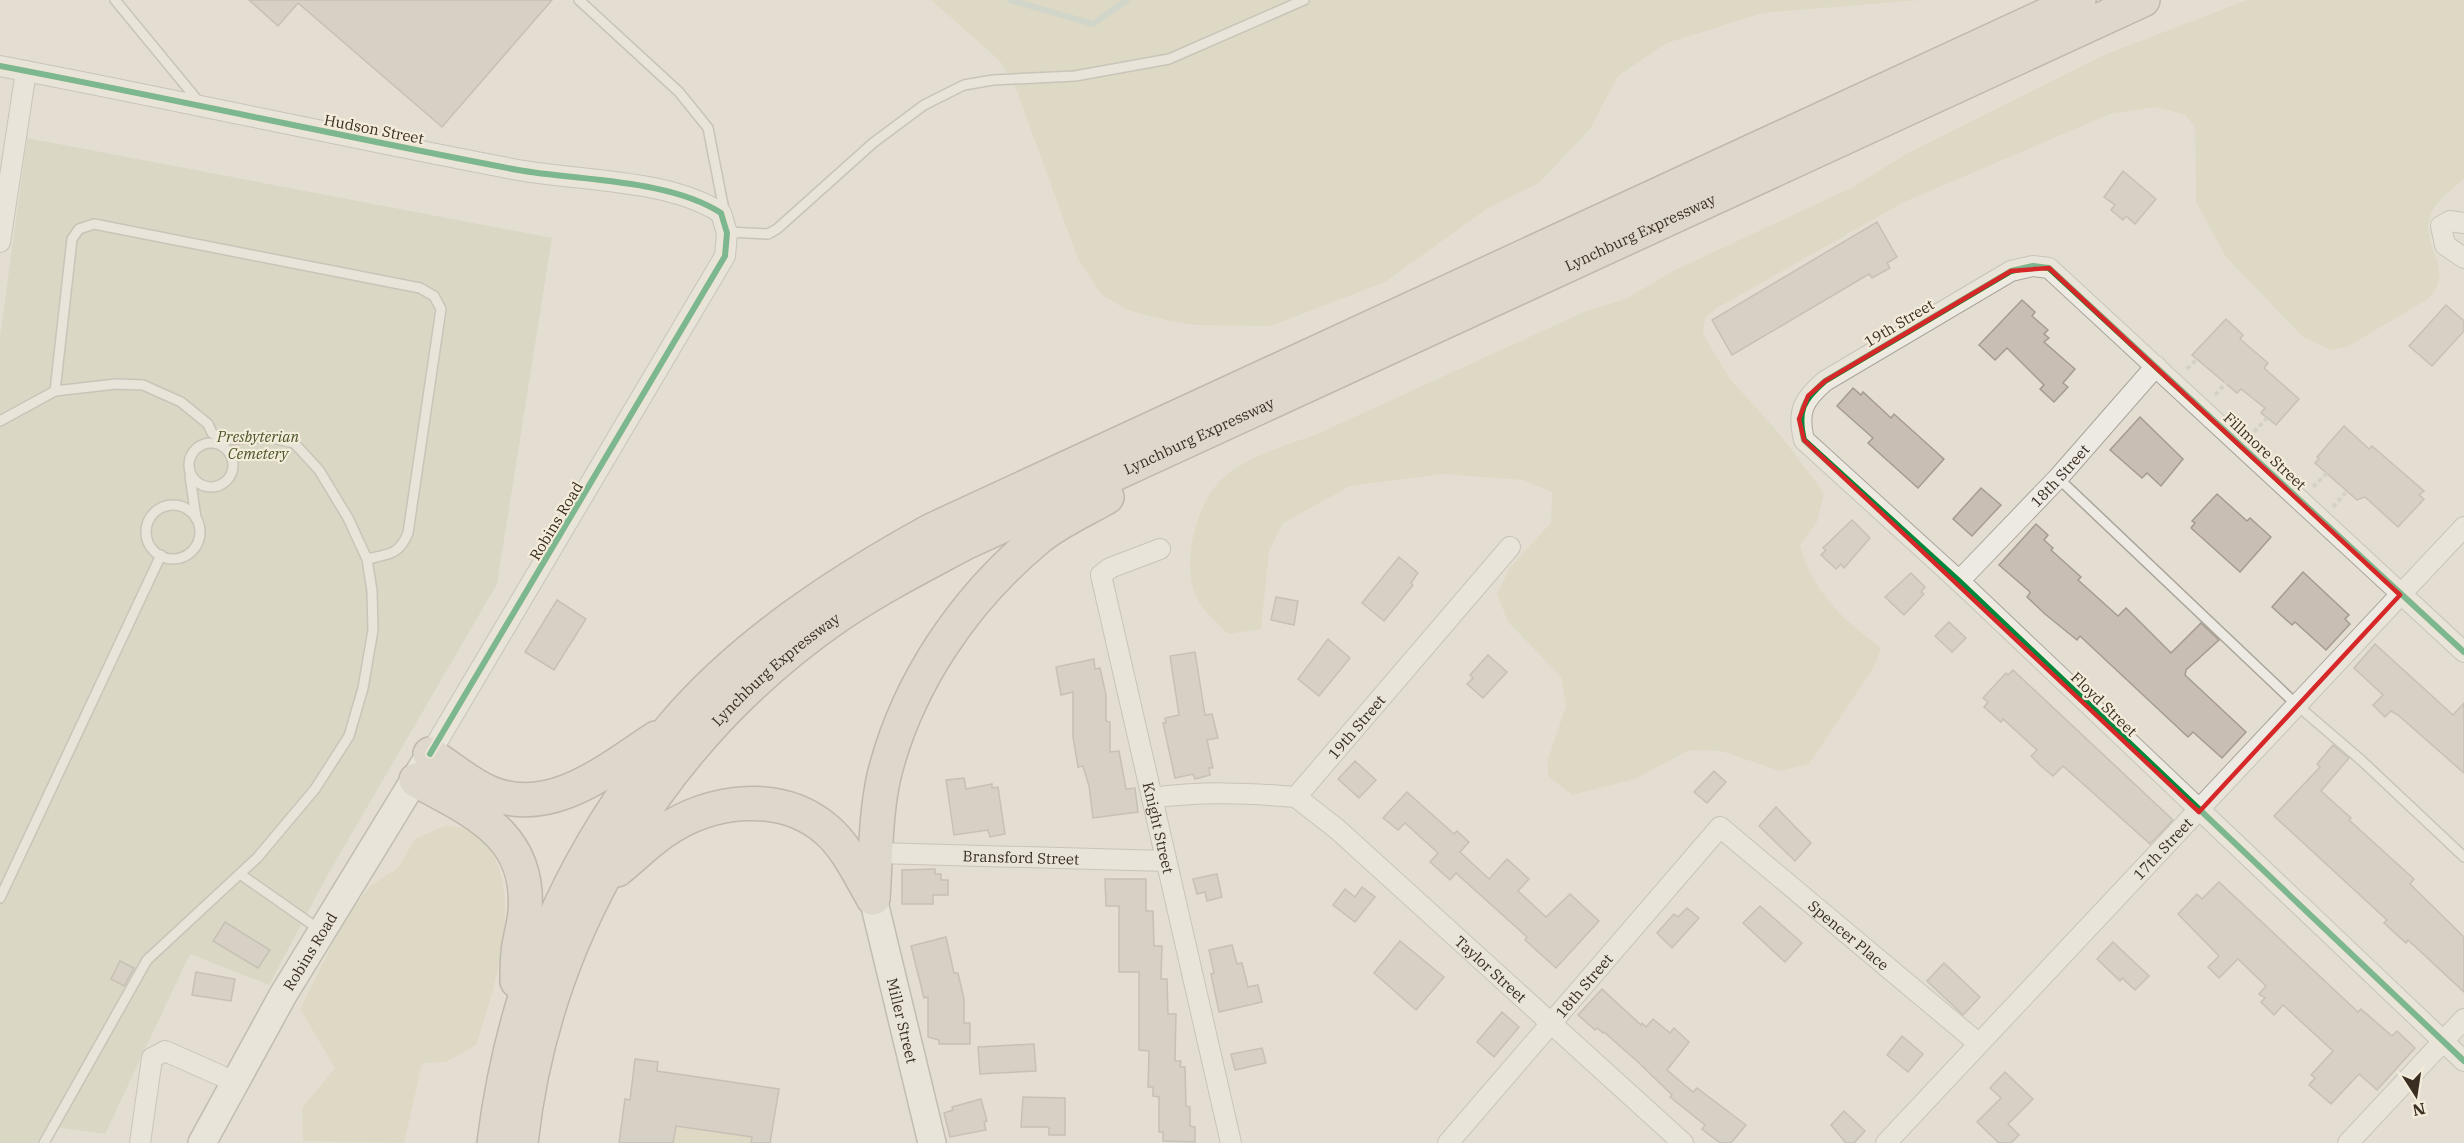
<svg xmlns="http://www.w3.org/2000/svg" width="2464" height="1143" font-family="'IBM Plex Serif',serif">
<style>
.green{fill:#d4d3b6}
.cemetery{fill:#cfceb5}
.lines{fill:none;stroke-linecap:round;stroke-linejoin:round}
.stream{stroke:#bccac1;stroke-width:6}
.building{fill:#c8beb3;stroke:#a59b91;stroke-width:1.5}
.service-casing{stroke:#aaa49a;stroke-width:12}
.minor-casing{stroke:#aaa49a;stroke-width:22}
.secondary-casing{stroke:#9a938a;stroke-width:30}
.motorway-casing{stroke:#908981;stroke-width:36}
.path{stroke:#c6c1ba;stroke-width:4;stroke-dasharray:4.5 3;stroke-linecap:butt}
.service{stroke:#edeae3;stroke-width:9}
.minor{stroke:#edeae3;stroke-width:20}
.secondary{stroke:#edeae3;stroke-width:27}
.motorway{stroke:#d7cfc3;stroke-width:33}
.cycleway-casing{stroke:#f4ecda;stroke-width:10}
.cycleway{stroke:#00873e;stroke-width:6}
.marked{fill:none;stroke:#d62828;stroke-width:4.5;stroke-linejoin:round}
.labels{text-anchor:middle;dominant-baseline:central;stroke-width:4.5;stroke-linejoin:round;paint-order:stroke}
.street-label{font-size:15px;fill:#3a2d22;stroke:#f4ecda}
.park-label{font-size:15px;font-style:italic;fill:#4b552a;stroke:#f4ecda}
</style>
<rect width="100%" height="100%" fill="#e4ded2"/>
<g class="green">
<polygon points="931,0 1921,0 1763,13 1667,43 1618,76 1590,129 1539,183 1488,208 1385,282 1271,326 1197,325 1170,321 1127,310 1102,295 1078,259 1015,86 1000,61"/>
<path d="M2247,0H2464V179C2453,189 2438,199 2432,212C2416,245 2459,268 2428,299L2347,347L2331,350L2303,337L2226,257L2196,202L2195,127L2185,115L2156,107L2110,114L1904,202L1717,308L1705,318L1703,334L1730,379L1778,432L1824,493L1817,522L1800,545C1814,594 1842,618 1881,648L1875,665L1809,764L1780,771L1721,751L1689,750L1635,779L1572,795L1549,777L1547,762L1566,706L1561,677L1508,622L1497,594L1510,567L1551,523L1552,492L1523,480L1443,474L1350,486L1282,524L1269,552L1261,629L1228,634C1219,624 1204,612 1198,600C1179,567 1196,501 1224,477C1245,458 1288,444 1315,435L1584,312L1625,299L1677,269L1855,186L1906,154L2104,55Z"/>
<path d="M446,825C454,827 470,828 477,833C480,835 484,841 486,844C526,894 494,990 476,1045L446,1062L422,1063L404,1143L303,1141L302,1108L335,1068L300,1009L345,919L370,886L398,868L415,839Z"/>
<polygon points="676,1126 752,1137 751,1143 673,1143"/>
</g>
<polygon class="cemetery" points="27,138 552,238 497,584 327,876 269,985 190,954 105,1134 47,1126 37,1143 0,1143 0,337"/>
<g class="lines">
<polyline class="stream" points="1010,0 1093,24 1127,0"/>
</g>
<g class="building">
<polygon points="249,0 552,0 442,127 298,3 278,26"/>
<polygon points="2123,171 2156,199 2135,224 2126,216 2123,220 2111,210 2115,205 2104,197"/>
<polygon points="1877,222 1897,257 1887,263 1890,268 1872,278 1869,274 1732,355 1712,320"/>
<polygon points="2022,300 2035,312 2032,316 2048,330 2044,334 2049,338 2044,342 2075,369 2063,383 2068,387 2054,402 2040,389 2044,385 2007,348 1995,360 1979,345"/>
<polygon points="2446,305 2464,321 2464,331 2432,366 2409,346"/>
<polygon points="2226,319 2243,335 2240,339 2268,363 2264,368 2299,399 2276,425 2261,413 2265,408 2241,389 2237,393 2192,355"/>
<polygon points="1853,388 1861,395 1863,392 1891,418 1894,414 1944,459 1918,488 1868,443 1873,438 1837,406"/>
<polygon points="2140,417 2183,459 2161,486 2147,473 2142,478 2110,450"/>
<polygon points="2344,426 2369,449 2372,446 2424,491 2419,495 2424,499 2398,527 2365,497 2357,500 2315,463 2319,459 2317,457"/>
<polygon points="1981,488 2001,505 1972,536 1953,519"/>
<polygon points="2217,494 2247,521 2250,518 2271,537 2240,572 2191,528 2195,523 2192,521"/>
<polygon points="1852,520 1870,538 1844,568 1841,564 1836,569 1821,555 1826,550 1823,548"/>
<polygon points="2036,524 2048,535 2044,540 2053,548 2051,550 2081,577 2078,580 2118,616 2126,608 2171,653 2201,623 2219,640 2186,670 2185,675 2246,732 2222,758 2193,732 2188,737 2080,636 2077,640 2045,614 2027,597 2030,593 2029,591 1999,565"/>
<polygon points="1399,557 1418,573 1411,583 1413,585 1384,621 1362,603"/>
<polygon points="2303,572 2349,615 2345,619 2350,624 2326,650 2295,622 2292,625 2272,607"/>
<polygon points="1911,573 1925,587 1921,592 1924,594 1904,615 1885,597"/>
<polygon points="1276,597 1298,601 1294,625 1271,620"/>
<polygon points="557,600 586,619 554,670 525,652"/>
<polygon points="1949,622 1966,638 1952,652 1935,636"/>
<polygon points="1328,639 1350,658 1319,696 1298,679"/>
<polygon points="2375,644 2453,715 2464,703 2464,773 2398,715 2391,711 2385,717 2373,705 2383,695 2354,668"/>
<polygon points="1195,652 1205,715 1212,714 1218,738 1207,740 1213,768 1209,768 1210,775 1195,779 1193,774 1175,778 1163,723 1166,723 1165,718 1179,715 1170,656"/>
<polygon points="1488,655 1507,672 1483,698 1467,684 1473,678 1470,675"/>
<polygon points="1094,659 1095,669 1100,668 1106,695 1106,721 1110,722 1110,752 1119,751 1126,789 1135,788 1138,812 1093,818 1089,786 1083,766 1078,767 1073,737 1073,692 1061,695 1056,667"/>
<polygon points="2013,670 2173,820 2150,844 2063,766 2053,776 2041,766 2031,756 2037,750 2003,719 2001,722 1984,707 1988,702 1983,698 2006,673 2008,675"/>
<polygon points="2333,745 2349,758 2321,791 2351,818 2349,820 2414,879 2410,884 2464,937 2464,992 2408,940 2406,943 2384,923 2387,920 2274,816 2320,767 2317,764"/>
<polygon points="1355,761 1376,780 1359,798 1338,779"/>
<polygon points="1714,771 1726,782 1707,803 1694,792"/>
<polygon points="964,778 966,789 992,784 992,788 998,787 1005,834 990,837 988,830 954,835 946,780"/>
<polygon points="1407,792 1454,834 1457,831 1469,842 1460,852 1489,879 1507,859 1529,879 1518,891 1546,917 1570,894 1599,921 1556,968 1525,940 1527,937 1456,873 1450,880 1430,862 1438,853 1405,823 1398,830 1383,818"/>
<polygon points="1776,807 1811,843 1795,861 1759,826"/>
<polygon points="935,869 935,874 941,874 941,880 948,880 948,895 933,895 933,904 902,904 902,870"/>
<polygon points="1217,874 1222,897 1207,901 1205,892 1197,894 1193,879"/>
<polygon points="1105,879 1146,879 1146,911 1153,911 1154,946 1162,946 1161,979 1167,979 1168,1014 1176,1014 1175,1061 1181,1061 1180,1067 1185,1067 1186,1106 1190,1107 1190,1126 1195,1127 1195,1142 1163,1141 1163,1132 1159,1132 1159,1097 1153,1096 1153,1087 1148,1087 1149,1051 1139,1050 1139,972 1119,972 1119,906 1106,906"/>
<polygon points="2219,882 2358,1012 2361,1009 2392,1036 2397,1031 2415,1048 2377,1090 2359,1074 2331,1104 2309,1085 2315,1078 2311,1075 2333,1051 2283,1005 2274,1015 2261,1002 2265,998 2259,994 2266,986 2238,959 2219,978 2208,967 2219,956 2178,914 2197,894 2202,899"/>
<polygon points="1362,887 1375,897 1355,922 1333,905 1345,889 1355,897"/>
<polygon points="1760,906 1802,943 1785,962 1743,923"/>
<polygon points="1687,908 1699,918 1672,948 1657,933 1674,914 1678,917"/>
<polygon points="225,922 270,950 258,968 213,941"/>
<polygon points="946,937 954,973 958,973 964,999 964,1023 970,1023 970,1044 939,1044 939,1040 928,1037 928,997 924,998 911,946"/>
<polygon points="1400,941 1444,977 1416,1010 1374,973"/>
<polygon points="2113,942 2149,976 2135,990 2122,978 2120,981 2097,959"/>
<polygon points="1232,945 1237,964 1242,963 1248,987 1258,985 1262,1002 1219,1012 1211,974 1214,973 1209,950"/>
<polygon points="120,961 134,968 124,986 111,979"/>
<polygon points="1944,963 1980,997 1963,1015 1927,981"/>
<polygon points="196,972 235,979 231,1001 192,995"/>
<polygon points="1602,989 1641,1025 1642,1023 1646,1027 1653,1019 1670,1033 1674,1028 1689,1042 1667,1070 1693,1092 1697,1088 1746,1125 1731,1143 1720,1143 1702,1129 1705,1125 1670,1097 1672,1095 1639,1063 1604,1032 1603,1033 1597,1028 1595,1030 1578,1015"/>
<polygon points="1502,1012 1519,1027 1494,1057 1477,1042"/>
<polygon points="1902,1036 1923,1054 1908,1072 1887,1055"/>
<polygon points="1034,1044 1036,1071 980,1074 978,1047"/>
<polygon points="1262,1048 1266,1063 1235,1070 1231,1054"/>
<polygon points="635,1059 658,1062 657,1071 779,1089 770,1143 751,1143 752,1137 676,1126 673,1143 619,1143 625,1099 630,1100"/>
<polygon points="2005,1072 2033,1099 2008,1124 2019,1135 2011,1143 1999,1143 1977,1122 2001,1098 1990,1088"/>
<polygon points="1023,1097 1065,1098 1065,1135 1049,1135 1049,1128 1046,1127 1021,1127"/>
<polygon points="981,1099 987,1121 984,1122 986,1130 950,1137 944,1113 953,1110 952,1107"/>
<polygon points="1844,1111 1865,1131 1854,1143 1846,1143 1831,1125"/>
</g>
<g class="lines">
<defs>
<g id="service">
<polyline points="115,0 199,102"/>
<polyline points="579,0 679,92 708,128 725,215"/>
<polyline points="727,232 768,234 777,229 873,143 924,105 964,85 993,80 1075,76 1169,59 1304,0"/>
<path d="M55,391L72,239L79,229L94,224L420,288L434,296L441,309L408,533C399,555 389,554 367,559"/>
<polyline points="0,421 55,391 116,384 143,385 181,402 208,424 212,433 226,440 268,437 294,443 319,470 348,518 367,559 372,591 373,630 363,688 349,736 315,789 257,858 147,960 44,1143"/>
<circle cx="211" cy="465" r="22"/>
<polyline points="190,476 196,518"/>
<polyline points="2058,478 2298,706 2361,760 2464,857"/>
<circle cx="173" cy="532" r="27"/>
<polyline points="240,874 320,930"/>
<polyline points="0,898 161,555"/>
</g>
<g id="minor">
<path d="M0,66C173,99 345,137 518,170C580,181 669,179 721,213L727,233L725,256L430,754"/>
<polyline points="2464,223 2450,221 2441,226 2445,245 2464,258"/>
<polyline points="0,242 26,71"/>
<path id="s1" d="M1160,549L1110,568L1101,575L1231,1143"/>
<path id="s2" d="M1959,581L2058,478L2156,366"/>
<path d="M2464,652L2049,268L2033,266L2011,271L1825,381C1803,400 1797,411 1804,440L1959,581L2464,1061"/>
<path id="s3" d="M1296,797L1337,829L1683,1143"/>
<path id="s4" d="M1152,798C1201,791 1247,793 1296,797L1510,547"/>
<path id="s5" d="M877,853L1166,861"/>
<polyline points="140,1143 152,1058 165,1051 235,1082"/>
<path id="s6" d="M1448,1143L1720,827L1978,1043"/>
<path id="s7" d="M1886,1143L2464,527"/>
<polyline points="2348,1143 2464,1019"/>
</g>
<g id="secondary">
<path id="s8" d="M873,898L932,1143"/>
<path id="s9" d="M202,1143L283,995L426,761"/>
</g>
<g id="motorway">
<path d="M430,754C449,767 468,783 488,792C550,819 607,770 656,738"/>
<path d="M416,780C474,812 531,834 525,912C524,926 519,940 518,953C517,963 517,972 517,981"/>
<path d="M617,870C632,858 647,843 663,832C710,799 781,790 827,830C847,847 860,876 873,898"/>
<path d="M873,898C876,858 875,816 884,776C907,683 964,600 1037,539C1057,522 1085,510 1107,497"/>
<path d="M494,1143C511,1007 555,890 635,779C647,761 659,743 672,727C741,645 839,581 932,530L2079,0"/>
<path id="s10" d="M521,1143C544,930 663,736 839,615C879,588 922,566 965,543L2143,0"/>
</g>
</defs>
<use href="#service" class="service-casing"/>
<use href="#minor" class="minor-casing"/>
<use href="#secondary" class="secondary-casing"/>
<use href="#motorway" class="motorway-casing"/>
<g class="path">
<polyline points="2187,369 2197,359"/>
<polyline points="2215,395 2226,383"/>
<polyline points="2254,432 2267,418"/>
<polyline points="2313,487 2327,473"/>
<polyline points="2333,507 2347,491"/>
</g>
<use href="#service" class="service"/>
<use href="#minor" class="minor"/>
<use href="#secondary" class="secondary"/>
<use href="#motorway" class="motorway"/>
<defs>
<g id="cycleway">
<path d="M0,66C173,99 345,137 518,170C580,181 669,179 721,213L727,233L725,256L430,754"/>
<path d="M2464,652L2049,268L2033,266L2011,271L1825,381C1803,400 1797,411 1804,440L1959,581L2464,1061"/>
</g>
</defs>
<use href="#cycleway" class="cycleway-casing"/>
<use href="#cycleway" class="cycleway"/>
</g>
<path d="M0 0H2464V1143H0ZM2049,268L2400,595L2199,812L1804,440L1799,419L1808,396L1825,381L2011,271Z" fill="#e4ded2" fill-opacity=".55" fill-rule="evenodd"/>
<path class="marked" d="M2049,268L2400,595L2199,812L1804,440L1799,419L1808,396L1825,381L2011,271Z"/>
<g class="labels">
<g class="street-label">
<text transform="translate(374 129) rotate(11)">Hudson Street</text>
<text stroke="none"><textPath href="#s10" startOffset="1524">Lynchburg Expressway</textPath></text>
<text transform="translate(1899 323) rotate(-31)">19th Street</text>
<text stroke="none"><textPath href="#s10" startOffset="1038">Lynchburg Expressway</textPath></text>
<text transform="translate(2265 451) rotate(43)">Fillmore Street</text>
<text stroke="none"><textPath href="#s2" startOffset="146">18th Street</textPath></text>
<text transform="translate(556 521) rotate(-59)">Robins Road</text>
<text stroke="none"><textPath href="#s10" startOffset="552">Lynchburg Expressway</textPath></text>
<text transform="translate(2104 704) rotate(44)">Floyd Street</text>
<text stroke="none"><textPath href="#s4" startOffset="237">19th Street</textPath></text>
<text stroke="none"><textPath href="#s1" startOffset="324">Knight Street</textPath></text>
<text stroke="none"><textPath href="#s7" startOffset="404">17th Street</textPath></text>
<text stroke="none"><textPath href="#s5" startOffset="144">Bransford Street</textPath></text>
<text stroke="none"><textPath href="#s6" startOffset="585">Spencer Place</textPath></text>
<text stroke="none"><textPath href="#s9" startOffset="220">Robins Road</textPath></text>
<text stroke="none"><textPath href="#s3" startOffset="260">Taylor Street</textPath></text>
<text stroke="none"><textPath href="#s6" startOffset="208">18th Street</textPath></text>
<text stroke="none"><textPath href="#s8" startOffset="126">Miller Street</textPath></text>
</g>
<g class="park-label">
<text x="258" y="436">Presbyterian<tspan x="258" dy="17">Cemetery</tspan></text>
</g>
</g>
<g transform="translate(2416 1095) rotate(168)" stroke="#f4ecda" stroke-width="4.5" paint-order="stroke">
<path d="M0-4.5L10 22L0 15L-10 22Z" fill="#3a2d22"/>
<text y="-9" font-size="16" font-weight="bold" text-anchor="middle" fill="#3a2d22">N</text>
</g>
</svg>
